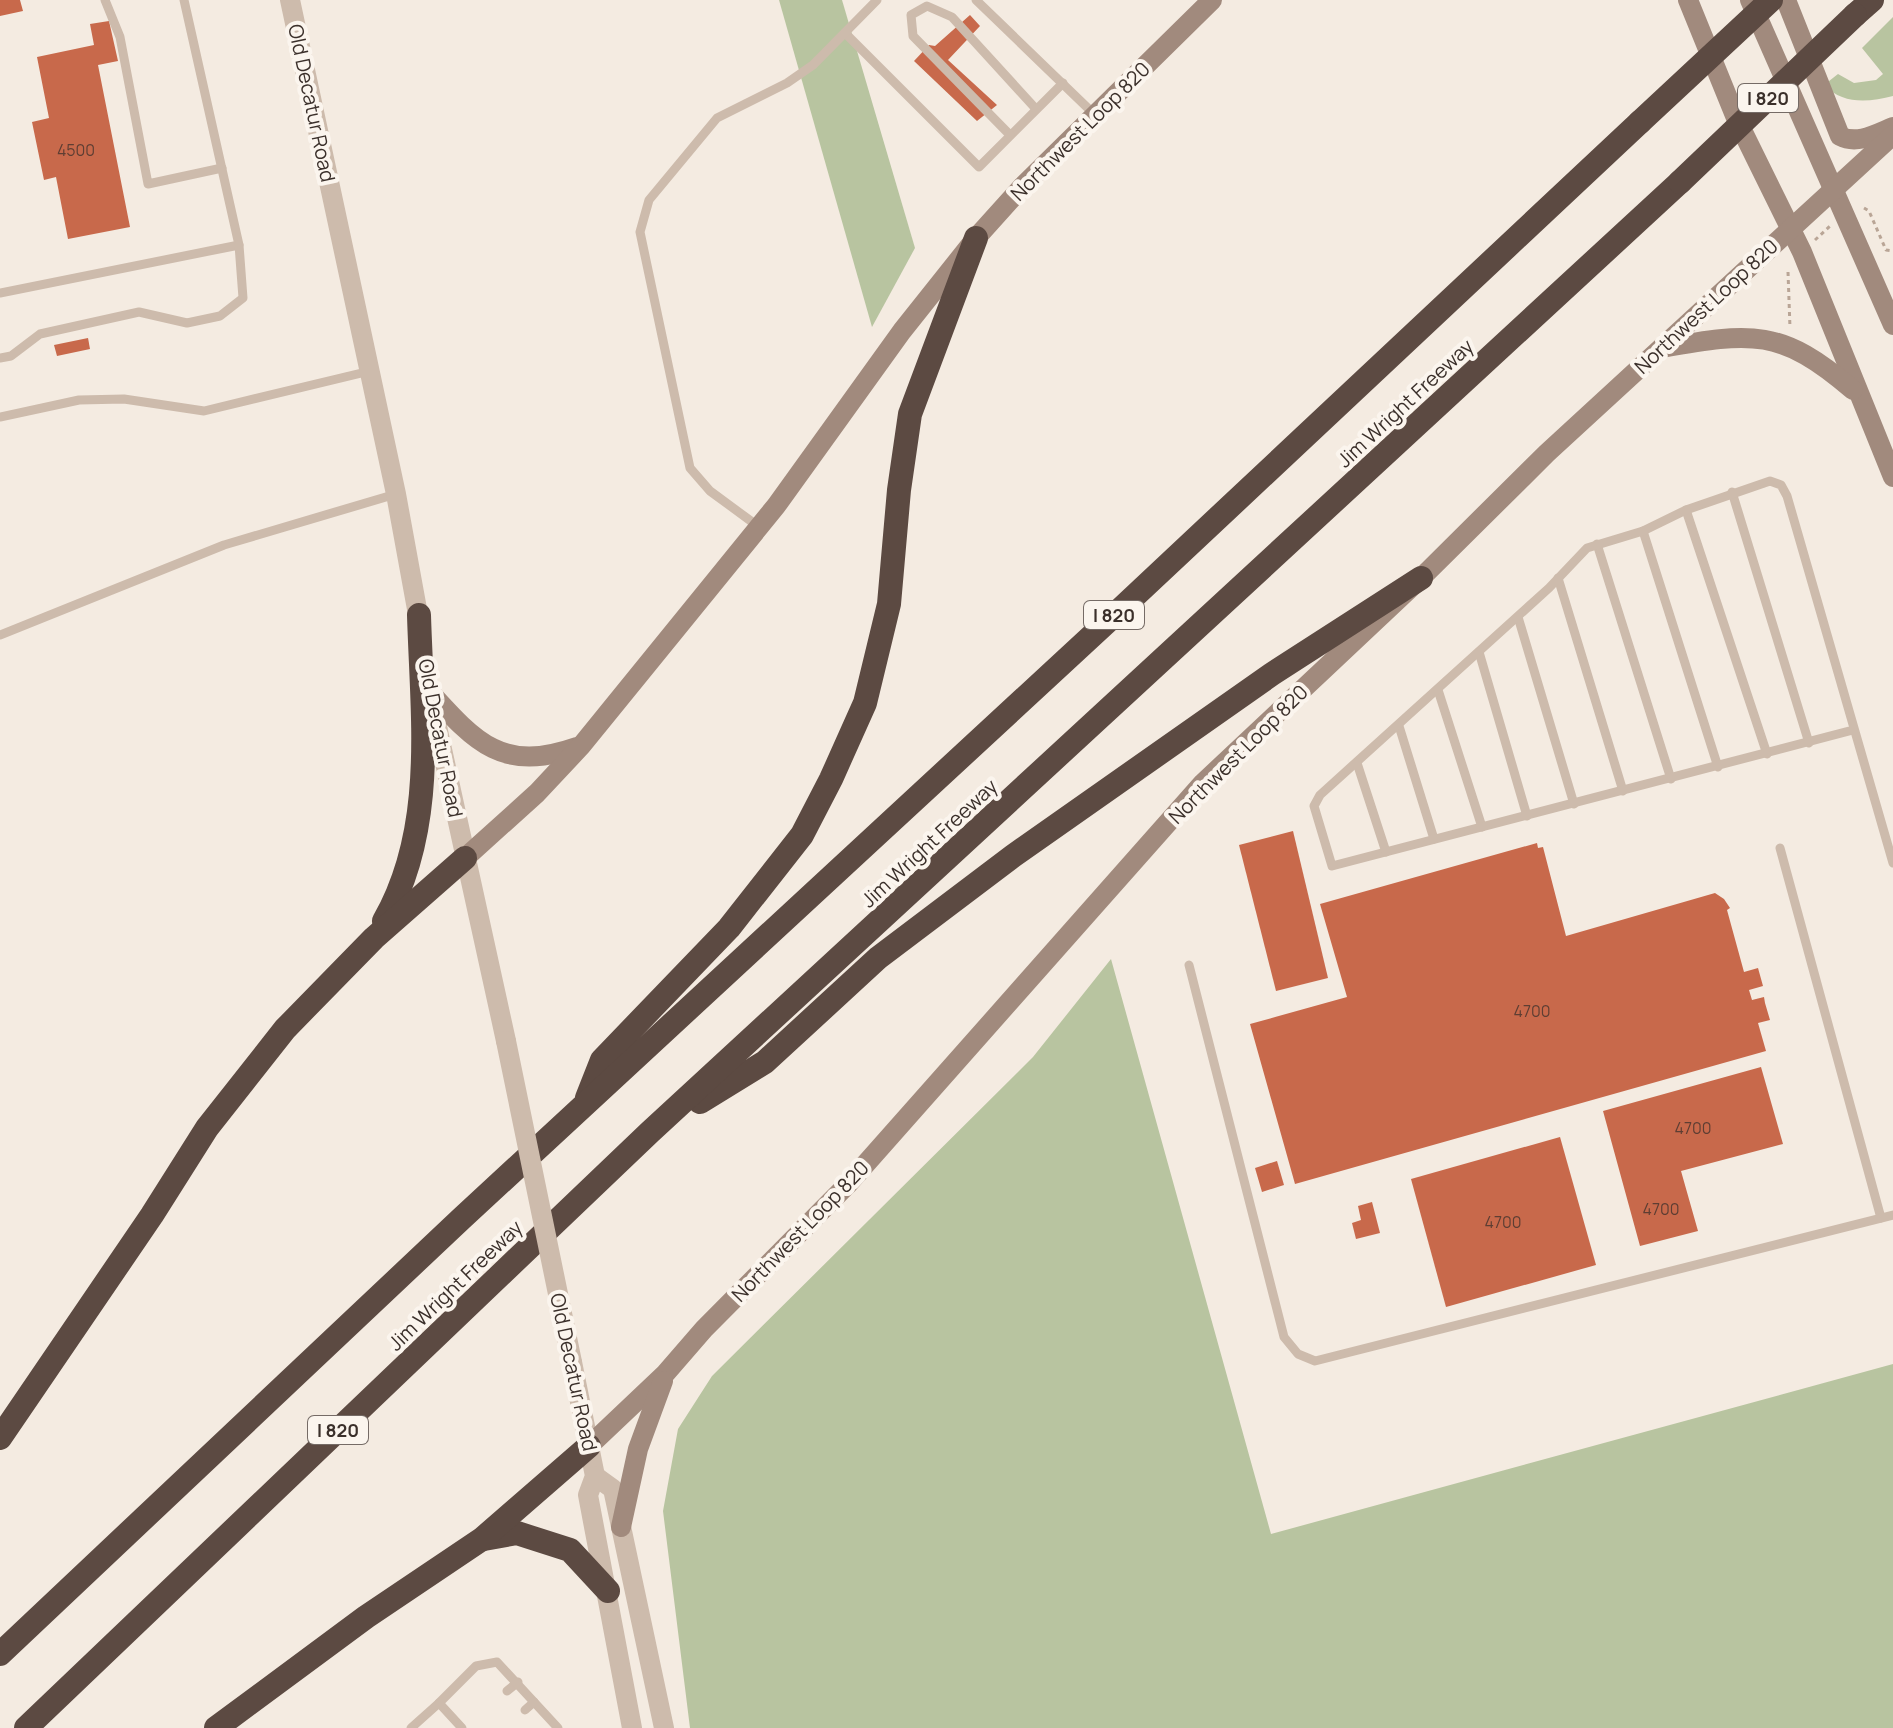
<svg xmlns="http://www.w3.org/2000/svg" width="1893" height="1728" font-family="Manrope,sans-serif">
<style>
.green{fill:#b8c4a0}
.building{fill:#c8694b}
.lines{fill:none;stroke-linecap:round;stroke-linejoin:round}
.path{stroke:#b9a596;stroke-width:3;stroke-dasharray:4 4;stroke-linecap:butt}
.service{stroke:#cdbbac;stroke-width:9}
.tertiary{stroke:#cdbbac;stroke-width:20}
.secondary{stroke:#a18a7d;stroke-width:20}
.motorway{stroke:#5c4a42;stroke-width:24}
.tertiary-bridge{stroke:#cdbbac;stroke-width:20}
.motorway-bridge{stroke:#5c4a42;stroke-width:24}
.labels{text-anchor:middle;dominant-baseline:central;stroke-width:8;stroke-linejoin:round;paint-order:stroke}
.number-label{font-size:16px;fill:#5e3e33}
.shield{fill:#fbf5ee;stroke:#756b66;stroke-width:2}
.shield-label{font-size:18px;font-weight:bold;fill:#3b302b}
.street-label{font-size:20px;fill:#3b302b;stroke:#fbf5ee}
</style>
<rect width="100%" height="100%" fill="#f4ebe1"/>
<g class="green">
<polygon points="779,0 842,0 915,248 872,327"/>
<path d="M1893,17V96C1869,102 1843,105 1824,85L1838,74L1854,83L1876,80L1883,74L1862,48Z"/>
<polygon points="1111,959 1271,1534 1893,1364 1893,1728 690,1728 663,1511 678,1429 712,1376 1033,1057"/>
</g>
<g class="building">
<polygon points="0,0 20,0 23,11 0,16"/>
<polygon points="970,15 980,26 948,60 997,105 977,121 914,61 929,45 935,46"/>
<polygon points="109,21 118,61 98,65 130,227 68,239 56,177 44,180 32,122 49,118 37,57 94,45 90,24"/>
<polygon points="88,338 90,349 57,356 54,345"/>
<polygon points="1293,831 1328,978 1276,991 1239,845"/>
<polygon points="1537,843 1538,848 1543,847 1566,936 1715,893 1724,899 1730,908 1727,910 1744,972 1758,968 1763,986 1749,990 1752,1000 1764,997 1765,1003 1770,1020 1758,1023 1766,1051 1295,1184 1250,1024 1347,997 1320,904"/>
<polygon points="1761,1067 1783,1144 1681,1171 1698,1231 1640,1246 1603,1111"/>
<polygon points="1560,1137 1596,1265 1446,1307 1411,1179"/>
<polygon points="1277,1161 1284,1185 1262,1192 1255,1168"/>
<polygon points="1372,1202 1380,1233 1356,1239 1352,1223 1361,1220 1358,1206"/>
</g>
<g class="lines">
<g class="path">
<polyline points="1864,208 1869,211 1886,250 1893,251"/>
<polyline points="1815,240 1830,226"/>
<polyline points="1788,272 1790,328"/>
</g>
<g class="service">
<polyline points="105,0 120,37 148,184 222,168"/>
<polyline points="976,0 1095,115"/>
<polyline points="845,33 979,167 1063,83"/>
<polyline points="1010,135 913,36 911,15 927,6 952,17 1036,109"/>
<polyline points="0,293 239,245 184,0"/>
<polyline points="0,358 11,356 40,334 139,312 187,323 220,316 243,298 239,245"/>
<polyline points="0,417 79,400 124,399 204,411 370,371"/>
<polyline points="1732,492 1809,743"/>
<polyline points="1686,510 1767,754"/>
<polyline points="759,527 710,491 690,468 640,232 649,200 717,118 787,83 813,65 877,0"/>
<polyline points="1643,531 1718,767"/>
<polyline points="1597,544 1671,779"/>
<polyline points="1558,578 1623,791"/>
<polyline points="1518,617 1574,804"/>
<polyline points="0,635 224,545 396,494"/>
<polyline points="1479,652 1527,816"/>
<polyline points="1438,690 1482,827"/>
<polyline points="1399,726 1434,839"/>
<polyline points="1853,730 1332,866 1314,806 1320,795 1549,588 1587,548 1643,531 1686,510 1770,481 1781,485 1787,496 1893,863"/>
<polyline points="1357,763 1386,852"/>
<polyline points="1780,848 1881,1218"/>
<polyline points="1189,965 1284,1337 1298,1354 1315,1361 1893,1215"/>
<polyline points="507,1691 518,1682"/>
<polyline points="439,1703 476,1666 497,1662 558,1728"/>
<polyline points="525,1710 534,1702"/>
<polyline points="411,1728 439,1703 462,1728"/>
</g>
<g class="tertiary">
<polyline points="290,0 396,494 421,631"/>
<polyline points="429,690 506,1041"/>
<polyline points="572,1362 595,1476 588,1495 632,1728"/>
<polyline points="595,1476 613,1489 664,1728"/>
</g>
<g class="secondary">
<polyline points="1688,0 1736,118 1802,252 1893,477"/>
<polyline points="1750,0 1893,325"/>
<path d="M1786,0L1840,136C1857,145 1876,134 1893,127"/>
<path d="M1662,348C1752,332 1781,328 1853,390"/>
<path d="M429,691C476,743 503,773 577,747"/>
<polyline points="465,858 537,793 581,746 776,506 902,331 976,238 1022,187 1212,0"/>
<polyline points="589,1446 665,1374 704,1329 847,1185 1203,783 1421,578 1547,453 1893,135"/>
<polyline points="621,1527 638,1449 663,1381"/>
</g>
<g class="motorway">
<polyline points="1855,15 1872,0"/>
<path d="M384,921C437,828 422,718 419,615"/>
<polyline points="587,1098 602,1060 729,928 802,835 831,779 865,703 889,604 899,490 910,414 976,238"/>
<polyline points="700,1102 765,1062 878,958 1013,856 1272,674 1421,578"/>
<polyline points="0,1438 152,1215 207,1128 285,1029 374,938 465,858"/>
<polyline points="484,1539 517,1533 570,1550 608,1591"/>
<polyline points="0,1654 461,1219 1109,620 1640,122"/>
<polyline points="26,1728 650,1132 1680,182"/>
<polyline points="216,1728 366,1617 482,1539 589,1446"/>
</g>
<polyline class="tertiary-bridge" points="506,1041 572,1362"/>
<g class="motorway-bridge">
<polyline points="1640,122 1771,0"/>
<polyline points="1680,182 1855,15"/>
</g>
</g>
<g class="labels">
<g class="number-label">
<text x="76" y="150">4500</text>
<text x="1532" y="1011">4700</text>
<text x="1693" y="1128">4700</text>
<text x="1661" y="1209">4700</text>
<text x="1503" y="1222">4700</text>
</g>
<g class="shield">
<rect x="1738" y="84" width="60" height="28" rx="6"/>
<rect x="1084" y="601" width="60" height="28" rx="6"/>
<rect x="308" y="1416" width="60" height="28" rx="6"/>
</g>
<g class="shield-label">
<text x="1768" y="98">I 820</text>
<text x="1114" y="615">I 820</text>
<text x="338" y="1430">I 820</text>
</g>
<g class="street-label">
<text transform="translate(312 103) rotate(78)">Old Decatur Road</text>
<text transform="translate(1080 131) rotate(-45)">Northwest Loop 820</text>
<text transform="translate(1706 306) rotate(-43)">Northwest Loop 820</text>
<text transform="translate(1405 403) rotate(-43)">Jim Wright Freeway</text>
<text transform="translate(441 738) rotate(79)">Old Decatur Road</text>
<text transform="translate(1238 754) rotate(-45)">Northwest Loop 820</text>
<text transform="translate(929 843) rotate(-43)">Jim Wright Freeway</text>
<text transform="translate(800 1231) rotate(-46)">Northwest Loop 820</text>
<text transform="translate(455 1285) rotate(-44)">Jim Wright Freeway</text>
<text transform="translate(574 1372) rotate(78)">Old Decatur Road</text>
</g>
</g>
</svg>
